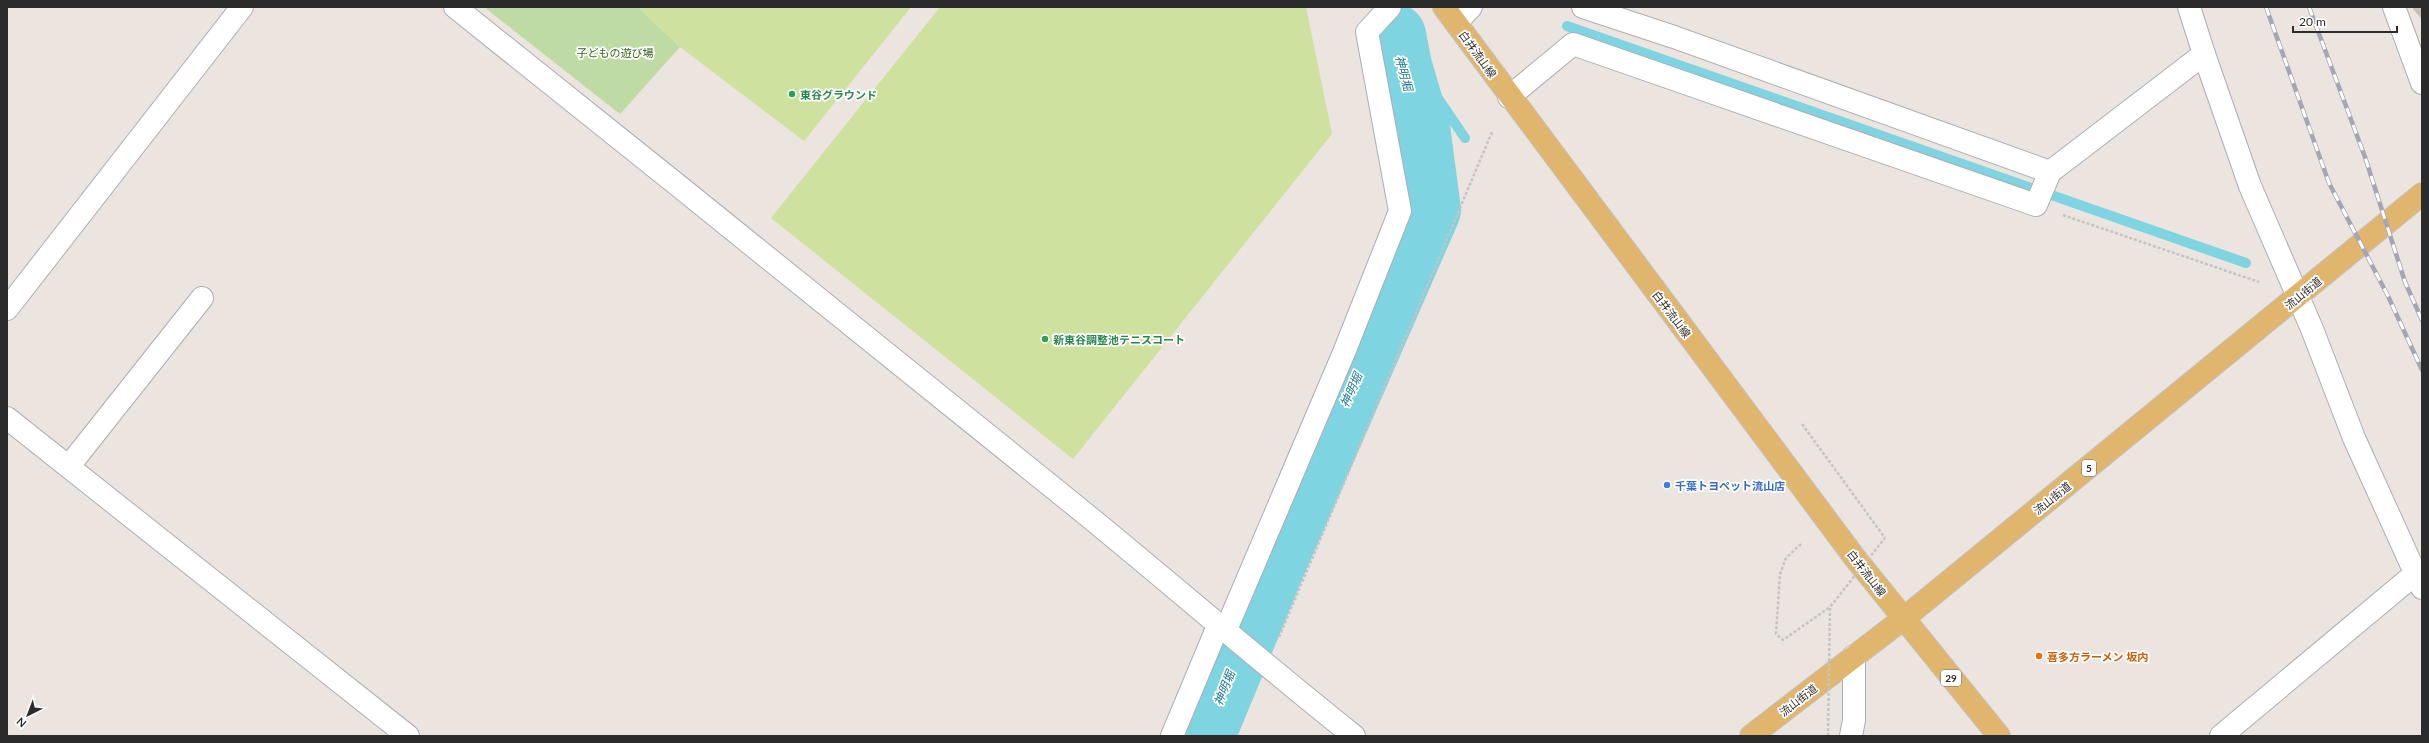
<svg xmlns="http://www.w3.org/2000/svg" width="2429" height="743" font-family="Lato,'Noto Sans JP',sans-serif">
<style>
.green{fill:#bddba2}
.pitch{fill:#cee19f}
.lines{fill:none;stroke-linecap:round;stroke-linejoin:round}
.stream{stroke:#7ed4e0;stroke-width:10}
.river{stroke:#7ed4e0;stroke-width:62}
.building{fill:#c4bfba;stroke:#c6bfb8}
.minor-casing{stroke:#abaeb5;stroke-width:24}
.major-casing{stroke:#c4c4c4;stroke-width:24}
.path{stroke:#c4c4c4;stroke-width:2.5;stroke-dasharray:3 2;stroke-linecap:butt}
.minor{stroke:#fff;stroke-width:22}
.major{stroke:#e0b56e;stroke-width:22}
.rail-casing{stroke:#a2a7b3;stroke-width:4.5}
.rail{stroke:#fff;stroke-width:3;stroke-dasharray:9;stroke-linecap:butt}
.path-bridge{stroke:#c4c4c4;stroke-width:2.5;stroke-dasharray:3 2;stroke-linecap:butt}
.leisure-dot{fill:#2e9e5b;stroke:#fff;stroke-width:1.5}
.shop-dot{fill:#3f7fe0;stroke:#fff;stroke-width:1.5}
.food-dot{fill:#e8710a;stroke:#fff;stroke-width:1.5}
.labels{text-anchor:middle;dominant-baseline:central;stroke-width:3.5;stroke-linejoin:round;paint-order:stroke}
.shield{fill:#fff;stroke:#6b6b6b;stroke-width:1}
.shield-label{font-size:10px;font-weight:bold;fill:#2b2b2b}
.park-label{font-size:11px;fill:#385f23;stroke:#fff}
.street-label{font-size:11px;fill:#2b2b2b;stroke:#fff}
.leisure-label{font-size:11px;font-weight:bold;fill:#27864d;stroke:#fff;text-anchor:start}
.shop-label{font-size:11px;font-weight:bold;fill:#366cbe;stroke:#fff;text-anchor:start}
.food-label{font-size:11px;font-weight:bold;fill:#c56008;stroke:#fff;text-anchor:start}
.water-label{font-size:12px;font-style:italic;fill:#1d768c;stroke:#fff}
</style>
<rect width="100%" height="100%" fill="#ebe4df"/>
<polygon class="green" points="484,7 638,7 680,47 620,114"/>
<g class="pitch">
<polygon points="638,7 911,7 804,141 680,47"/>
<polygon points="940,7 1306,7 1332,134 1073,459 771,218"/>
</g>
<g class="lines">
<g class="stream">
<polyline points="1567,26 2246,263"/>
<polyline points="1395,35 1465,138"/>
</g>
<polyline class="river" points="1204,736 1276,562 1430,210 1419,127 1401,66 1395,35"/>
</g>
<polygon class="building" points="2412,7 2422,7 2422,19"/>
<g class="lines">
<defs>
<g id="minor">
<path d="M455,7C661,172 867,336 1072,503C1167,580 1258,660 1354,736"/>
<polyline points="1583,7 1674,37 2050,172"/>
<polyline points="2394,7 2422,83"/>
<polyline points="1456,23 1471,7"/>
<polyline points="2204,54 2250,186 2312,329 2354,438 2422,588"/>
<polyline points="1509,97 1573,44 2036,205 2050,172 2204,54 2189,7"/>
<polyline points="7,309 242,7"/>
<polyline points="7,418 408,736"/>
<polyline points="69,466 202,298"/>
<polyline points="1225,632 1345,350 1400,211 1367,32 1390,7"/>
<polyline points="1172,736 1218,626"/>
<polyline points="1851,736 1854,720 1854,656"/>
<polyline points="2221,736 2415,574"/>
</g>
<g id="major">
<polyline points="1444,7 1855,558 1999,736"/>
<polyline points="1751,736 1903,619 2422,194"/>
</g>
</defs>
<use href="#minor" class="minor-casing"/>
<use href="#major" class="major-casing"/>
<g class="path">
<polyline points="2063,215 2259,282"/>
<polyline points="1802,424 1885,538"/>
<polyline points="1801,544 1786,558 1780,574 1776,634 1783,640 1830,607"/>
<polyline points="1279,637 1492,132"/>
</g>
<use href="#minor" class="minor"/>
<use href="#major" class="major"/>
<defs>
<g id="rail">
<polyline points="2266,7 2329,183 2388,296 2422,370"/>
<polyline points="2309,7 2365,157 2405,282 2422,320"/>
</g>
</defs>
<use href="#rail" class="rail-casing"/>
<use href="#rail" class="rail"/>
<polyline class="path-bridge" points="1828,736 1830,607 1885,538"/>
</g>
<g class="leisure-dot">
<circle cx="792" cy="94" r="4"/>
<circle cx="1045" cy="339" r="4"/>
</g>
<circle class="shop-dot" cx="1667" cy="485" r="4"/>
<circle class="food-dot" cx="2039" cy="656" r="4"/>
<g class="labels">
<g class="shield">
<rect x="2082" y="460" width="14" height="16" rx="3"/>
<rect x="1941" y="670" width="20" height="16" rx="3"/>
</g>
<g class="shield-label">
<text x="2089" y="468">5</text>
<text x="1951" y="678">29</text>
</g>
<g class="park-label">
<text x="615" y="52">子どもの遊び場</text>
</g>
<g class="street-label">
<text transform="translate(1478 54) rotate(54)">白井流山線</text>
<text transform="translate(2303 293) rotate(-40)">流山街道</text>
<text transform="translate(1672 314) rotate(53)">白井流山線</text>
<text transform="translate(2052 498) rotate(-39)">流山街道</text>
<text transform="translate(1867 573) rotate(52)">白井流山線</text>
<text transform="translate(1798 700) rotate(-38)">流山街道</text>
</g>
<g class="leisure-label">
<text x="800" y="94">東谷グラウンド</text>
<text x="1053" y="339">新東谷調整池テニスコート</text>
</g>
<g class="shop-label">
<text x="1675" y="485">千葉トヨペット流山店</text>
</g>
<g class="food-label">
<text x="2047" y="656">喜多方ラーメン 坂内</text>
</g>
<g class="water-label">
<text transform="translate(1404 73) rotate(75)">神明堀</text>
<text transform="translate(1351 390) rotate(-66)">神明堀</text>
<text transform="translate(1224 688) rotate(-68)">神明堀</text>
</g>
</g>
<rect width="2429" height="743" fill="none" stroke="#2b2b2b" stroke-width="16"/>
<g transform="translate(28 715) rotate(222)" stroke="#ffffff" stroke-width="3" paint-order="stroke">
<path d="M0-3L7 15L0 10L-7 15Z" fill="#2b2b2b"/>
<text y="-6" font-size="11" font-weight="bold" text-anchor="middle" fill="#2b2b2b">N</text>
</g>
<path d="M2293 26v6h104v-6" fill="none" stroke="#2b2b2b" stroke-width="2"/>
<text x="2299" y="26" font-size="12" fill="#2b2b2b" stroke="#ffffff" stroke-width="3" paint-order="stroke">20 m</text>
</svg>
